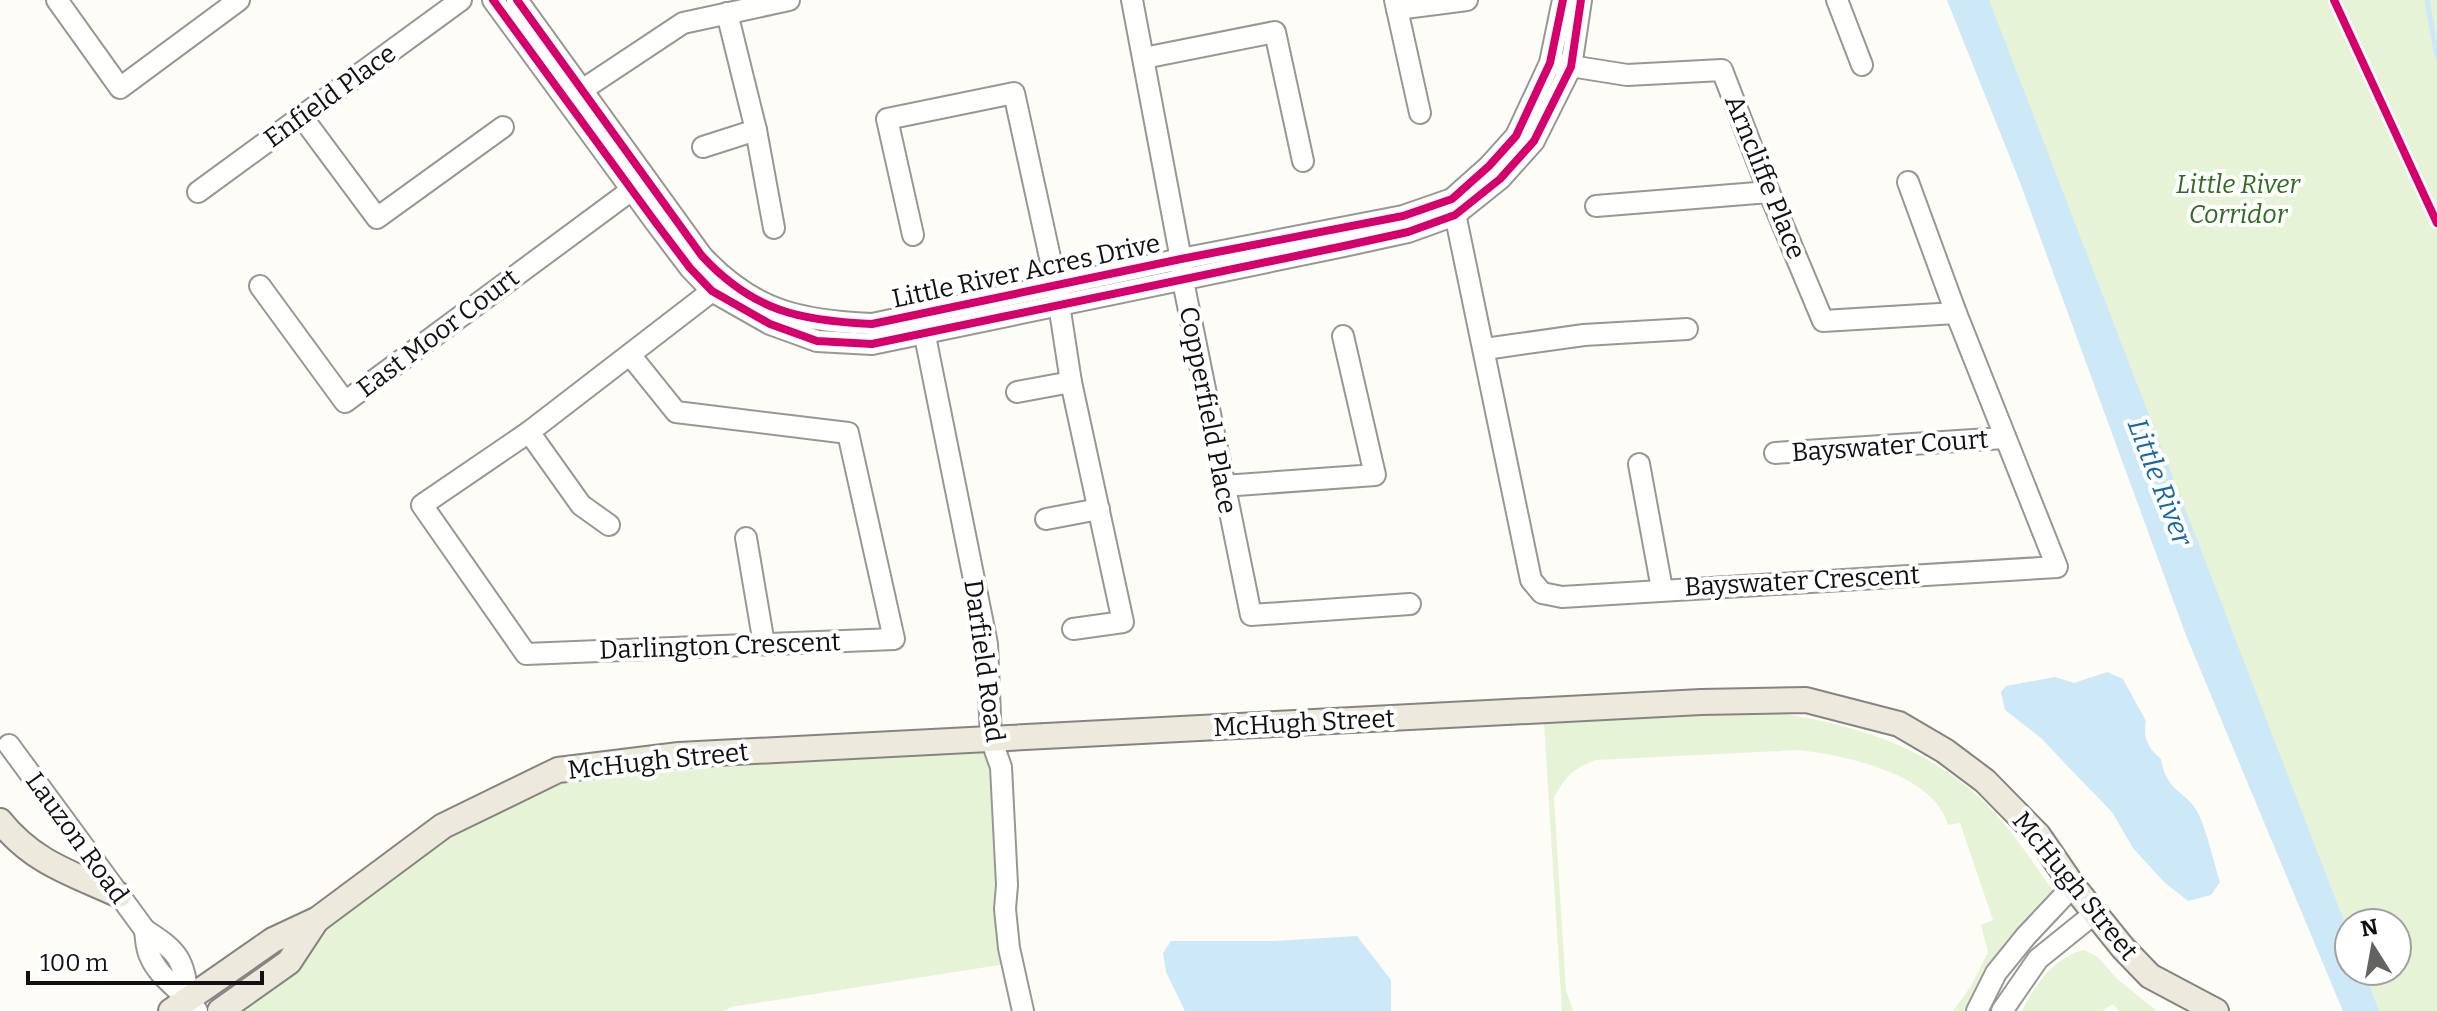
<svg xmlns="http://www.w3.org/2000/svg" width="2437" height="1011" font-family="Bitter,serif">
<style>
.green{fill:#e7f3d7;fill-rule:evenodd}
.water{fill:#cde8f7}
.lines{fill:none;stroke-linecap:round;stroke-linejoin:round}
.stream{stroke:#cde8f7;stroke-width:5}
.minor-casing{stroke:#979795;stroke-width:24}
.major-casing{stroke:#858482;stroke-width:28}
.minor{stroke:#fffffe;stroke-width:20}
.major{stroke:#ede9dc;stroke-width:24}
.cycleway-casing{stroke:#fff;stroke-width:13}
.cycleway{stroke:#d6006c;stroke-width:8}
.labels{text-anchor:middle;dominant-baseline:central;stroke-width:8;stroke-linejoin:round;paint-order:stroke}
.street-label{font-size:26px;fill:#111;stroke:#fff}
.park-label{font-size:26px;font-style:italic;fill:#2f6b1f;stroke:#fff}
.water-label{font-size:28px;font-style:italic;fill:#1768a6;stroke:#fff}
</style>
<rect width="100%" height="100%" fill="#fdfcf7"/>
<g class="green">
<path d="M1947,0H2437V1011H2343L2186,635L2020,182ZM2349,923H2397V971H2349Z"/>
<path d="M1778,713C1861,726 1933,748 1993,811C2018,838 2038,871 2060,900L1977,1011H1953L1971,986L1988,952L1981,925L1993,920L1960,823L1948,825C1935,774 1844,755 1798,750L1596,760C1573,769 1566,775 1554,798L1566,990L1573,1011H1562L1544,724L1673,716Z"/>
<polygon points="991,739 1012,963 731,1007 725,1011 228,1011 318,919 443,826 558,770"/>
<path d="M2084,950L2098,957L2117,979L2157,1011H2119L2113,1004L2102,1011H2022C2035,985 2054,957 2084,950Z"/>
</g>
<g class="water">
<polygon points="1947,0 1989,0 2349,934 2349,971 2364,971 2379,1011 2343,1011 2186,635 2020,182"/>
<path d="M2107,672L2123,679L2146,721C2143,738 2147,747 2161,759C2166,793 2188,791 2199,815C2208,835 2213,860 2220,882L2211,895L2188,901L2164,882L2133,848L2112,812L2077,776L2041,738L2005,710L2001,692L2006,686L2055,677L2074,683Z"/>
<polygon points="1357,936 1391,980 1391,1011 1185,1011 1166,972 1163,953 1171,941 1274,941"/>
</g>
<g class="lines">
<polyline class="stream" points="2427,0 2437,57"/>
<defs>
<g id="minor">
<polyline points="57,0 120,88 239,0"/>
<polyline points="493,0 656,223 690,268 712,291 770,324 817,341 872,344 1344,246 1408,232 1455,215 1500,179 1534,141 1571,67 1581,0"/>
<path d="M517,0L702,256C753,311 800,321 872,324L1181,259L1403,216L1452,199L1489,166L1516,136L1550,63L1563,0"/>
<polyline points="1132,0 1179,249 1183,281 1251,615 1410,604"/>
<polyline points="1395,0 1420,113"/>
<polyline points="1837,0 1862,65"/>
<polyline points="1397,9 1467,0"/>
<polyline points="727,13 756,130 774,228"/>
<polyline points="1144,58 1275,32 1303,161"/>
<polyline points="1558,64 1627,75 1722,70 1769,192 1823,321 1956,313"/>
<polyline points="570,98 683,23 789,0"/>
<polyline points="302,117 377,218 503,127"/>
<polyline points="703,147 756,130"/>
<polyline points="198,192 461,0"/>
<polyline points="1452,199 1531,580 1542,593 1562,597 2057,567 1956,313 1908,182"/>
<polyline points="1596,206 1769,192"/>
<polyline points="913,235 887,119 1014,93 1056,285 1071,382 1123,622 1073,629"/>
<polyline points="260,286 345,402 641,183"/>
<polyline points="922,321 987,644 991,739 1001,767 1007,885 1005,909 1009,948 1023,1011"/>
<polyline points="1485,349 1584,335 1687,329"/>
<polyline points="631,356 676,412 848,433 894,639 526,654 422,505 529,432 725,281"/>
<polyline points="1017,392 1071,382"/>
<polyline points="529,432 581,505 609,525"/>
<polyline points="1775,453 2004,438"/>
<polyline points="1639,464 1662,589"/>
<polyline points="1223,486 1375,475 1343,336"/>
<polyline points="1046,519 1099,509"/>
<polyline points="746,538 764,644"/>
<path d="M9,745L145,930C178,951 184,959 188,998"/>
<path d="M145,930C146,938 146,949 150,956C159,979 184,991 197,1011"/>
<polyline points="1977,1011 1996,973 2026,936 2073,886"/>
<polyline points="2002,1011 2038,959 2095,913"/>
</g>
<g id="major">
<path d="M0,821C34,863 71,873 119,895"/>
<polyline points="171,1011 273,940 318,919 443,826 558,770 679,755 1701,702 1806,700 1899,724 1945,751 1985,781 2038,835 2073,886 2123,948 2150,976 2216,1011"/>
<polyline points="220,1011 289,962 316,921"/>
</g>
</defs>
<use href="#minor" class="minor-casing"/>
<use href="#major" class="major-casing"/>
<use href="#minor" class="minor"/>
<use href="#major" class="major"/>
<defs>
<g id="cycleway">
<polyline points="493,0 656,223 690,268 712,291 770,324 817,341 872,344 1344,246 1408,232 1455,215 1500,179 1534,141 1571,67 1581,0"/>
<path d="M517,0L702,256C753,311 800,321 872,324L1181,259L1403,216L1452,199L1489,166L1516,136L1550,63L1563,0"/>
<polyline points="2334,0 2437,223"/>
</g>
</defs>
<use href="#cycleway" class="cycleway-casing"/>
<use href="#cycleway" class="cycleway"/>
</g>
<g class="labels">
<g class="street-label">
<text transform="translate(330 96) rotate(-36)">Enfield Place</text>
<text transform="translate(1765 177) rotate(68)">Arncliffe Place</text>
<text transform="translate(1026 271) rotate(-12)">Little River Acres Drive</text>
<text transform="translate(438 333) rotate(-37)">East Moor Court</text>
<text transform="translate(1208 410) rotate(79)">Copperfield Place</text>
<text transform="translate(1890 446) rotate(-4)">Bayswater Court</text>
<text transform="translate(1802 581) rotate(-3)">Bayswater Crescent</text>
<text transform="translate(720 646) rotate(-2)">Darlington Crescent</text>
<text transform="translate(984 661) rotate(82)">Darfield Road</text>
<text transform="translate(1304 723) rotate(-3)">McHugh Street</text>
<text transform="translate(658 761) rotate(-6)">McHugh Street</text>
<text transform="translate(77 838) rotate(54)">Lauzon Road</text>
<text transform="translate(2075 886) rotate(51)">McHugh Street</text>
</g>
<g class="park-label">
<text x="2238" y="184">Little River<tspan x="2238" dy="30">Corridor</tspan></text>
</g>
<g class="water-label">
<text transform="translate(2160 482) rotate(69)">Little River</text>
</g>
</g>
<g transform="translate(2373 947) rotate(349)"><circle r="38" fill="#ffffff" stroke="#a0a0a0" stroke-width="2"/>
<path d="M0-6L14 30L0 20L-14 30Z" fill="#646362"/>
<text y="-12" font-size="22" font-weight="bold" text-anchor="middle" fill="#111111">N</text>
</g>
<path d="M28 971v12h234v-12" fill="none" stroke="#111111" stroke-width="4"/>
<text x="40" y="971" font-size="24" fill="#111111" stroke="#ffffff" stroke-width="6" paint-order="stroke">100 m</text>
</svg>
